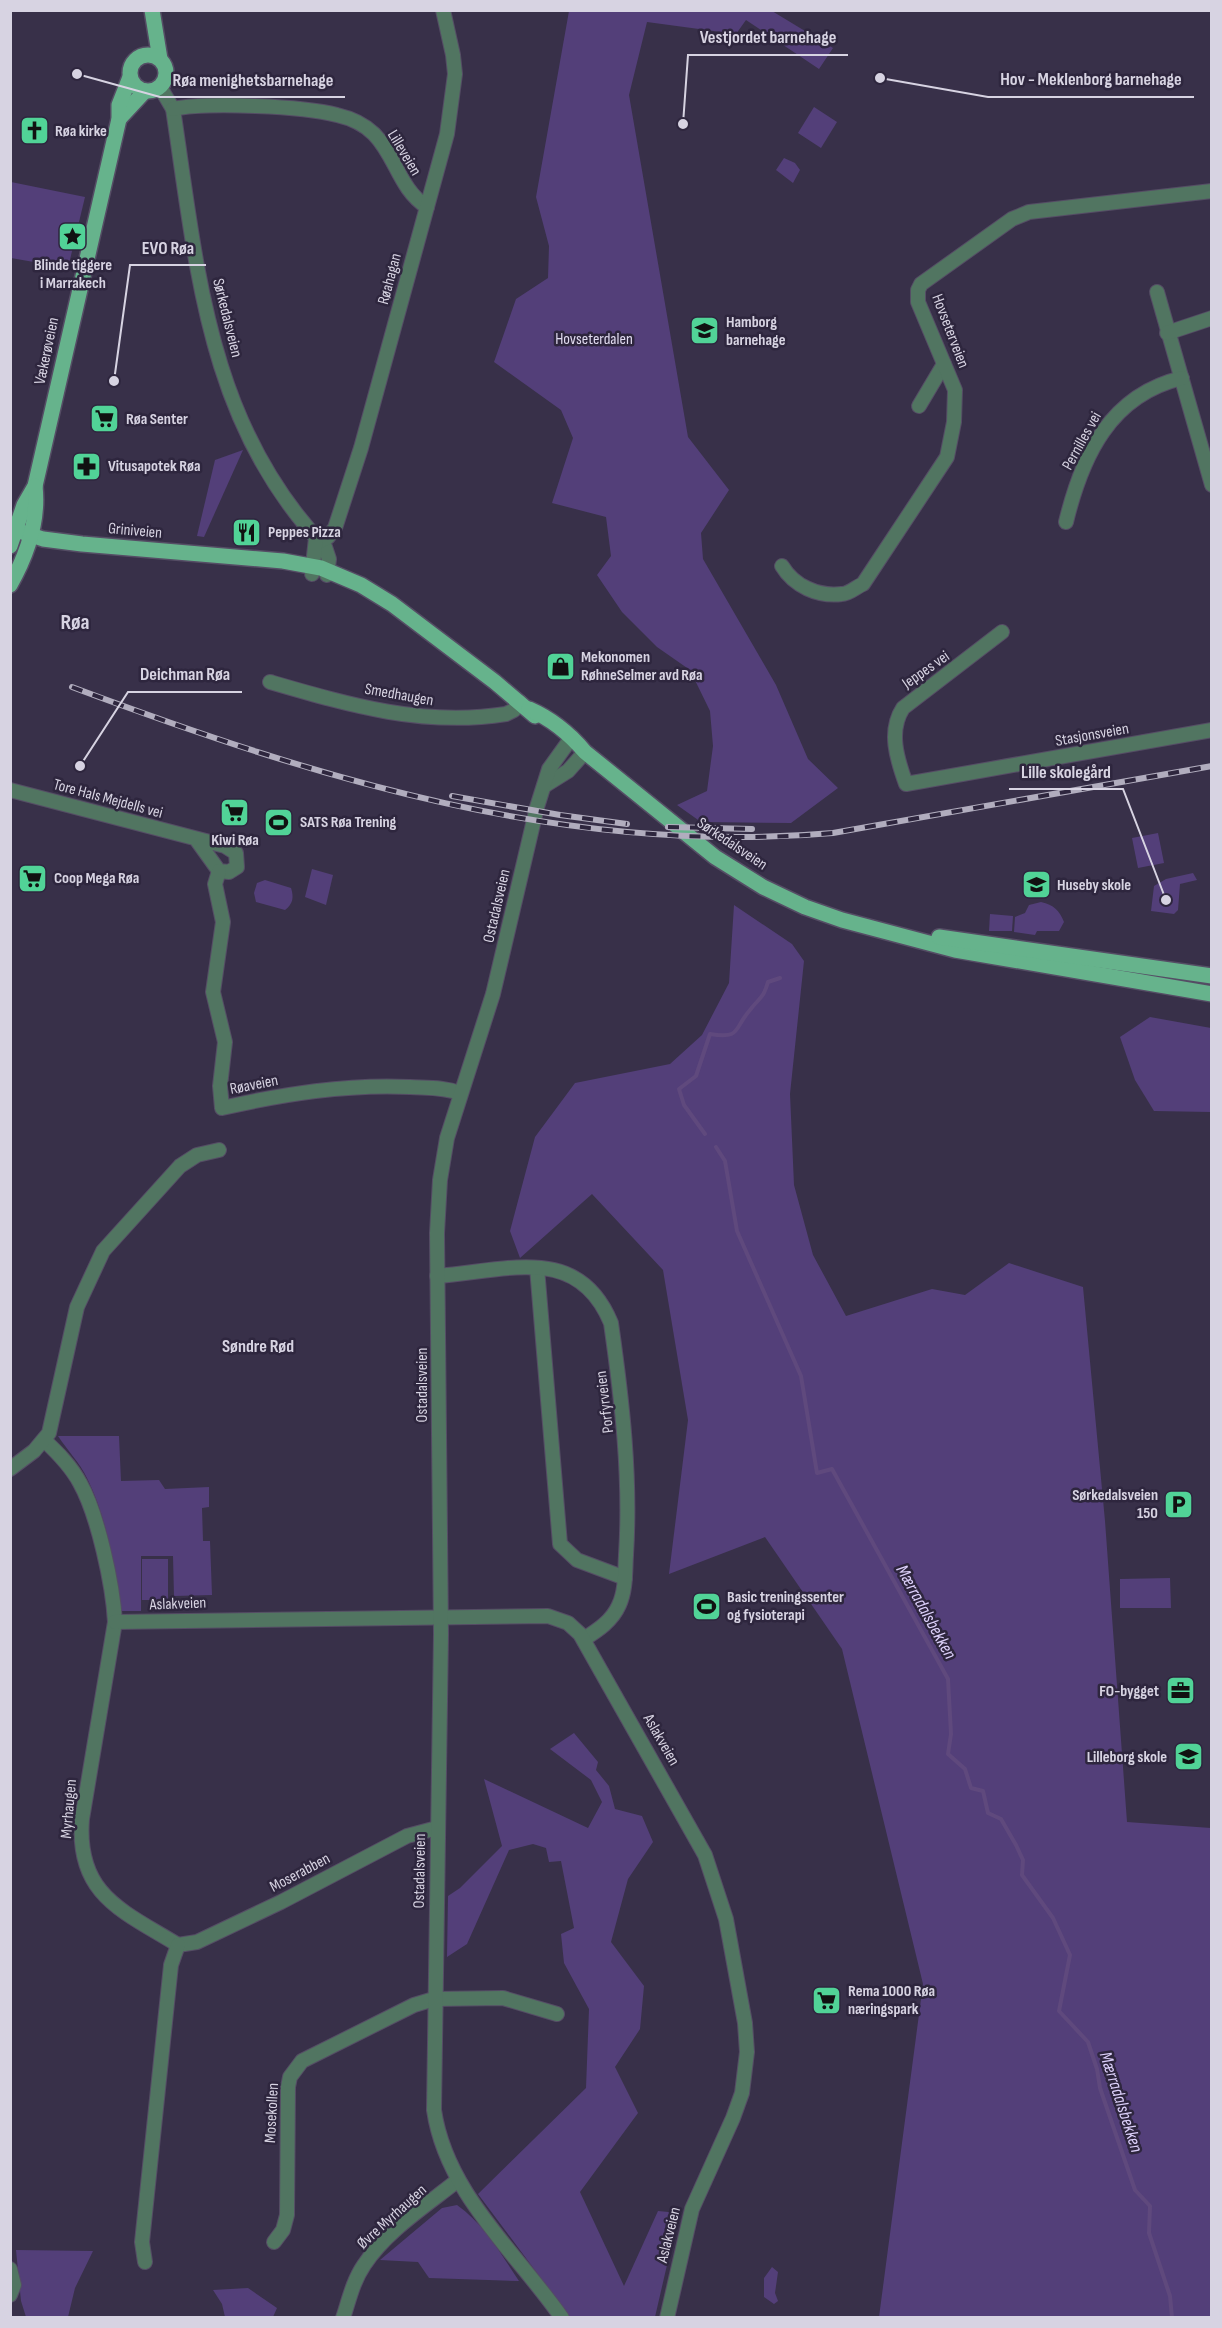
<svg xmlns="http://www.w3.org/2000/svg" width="1222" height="2328" font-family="'Sofia Sans Condensed',sans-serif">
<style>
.green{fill:#533f79}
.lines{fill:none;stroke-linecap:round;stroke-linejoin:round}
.stream{stroke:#5f497d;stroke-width:4}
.minor-casing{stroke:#554d65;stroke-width:16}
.major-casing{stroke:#554d65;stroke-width:18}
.minor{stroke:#517561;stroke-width:14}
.major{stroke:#66b38c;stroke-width:15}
.rail-casing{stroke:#b1adbe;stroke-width:6}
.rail{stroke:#2e263e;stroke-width:4;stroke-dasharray:11;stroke-linecap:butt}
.labels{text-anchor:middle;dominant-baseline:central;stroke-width:5;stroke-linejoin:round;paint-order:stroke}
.poi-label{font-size:16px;font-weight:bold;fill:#d7d3e2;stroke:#2e263e;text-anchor:start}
.street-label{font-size:16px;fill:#d7d3e2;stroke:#2e263e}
.park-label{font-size:16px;fill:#e0daef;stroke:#2e263e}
.neighbourhood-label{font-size:18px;font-weight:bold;fill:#d7d3e2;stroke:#2e263e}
.water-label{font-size:18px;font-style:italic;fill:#dcd0fa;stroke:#2e263e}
.district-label{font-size:22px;font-weight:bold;fill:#d7d3e2;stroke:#2e263e}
.leader{fill:none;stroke:#d7d3e2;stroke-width:2}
.callout-dot{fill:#d7d3e2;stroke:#2e263e;stroke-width:2}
.callout-label{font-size:18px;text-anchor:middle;font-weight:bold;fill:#d7d3e2;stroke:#2e263e;stroke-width:5;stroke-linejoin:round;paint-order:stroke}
</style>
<rect width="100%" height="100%" fill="#383049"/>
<g class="green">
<polygon points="569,11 772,11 833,48 819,69 746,20 736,34 647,22 629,95 688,437 729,490 701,533 703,559 776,685 808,759 838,788 791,823 701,822 677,805 707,791 713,746 710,711 690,670 657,647 622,612 597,575 611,556 606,517 552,503 573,438 561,410 494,362 516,299 548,278 549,246 536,197"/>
<polygon points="814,107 837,122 821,148 798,133"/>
<polygon points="784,158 795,163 800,170 793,183 776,170"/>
<polygon points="11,182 85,197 68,268 11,258"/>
<polygon points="243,450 204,537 197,536 215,460"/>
<polygon points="1158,833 1164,863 1138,868 1132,838"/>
<polygon points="312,869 333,875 326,905 305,897"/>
<polygon points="1193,873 1197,880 1180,884 1178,910 1174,914 1151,911 1154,886 1166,879"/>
<path d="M265,880L291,888C294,897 293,904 285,910L256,902L254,893L257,883Z"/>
<path d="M1041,902C1054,905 1059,910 1064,922L1059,931H1037L1035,935L1014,932L1015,917L1025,913L1029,905Z"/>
<polygon points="734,905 792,944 804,961 790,1094 794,1185 813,1255 846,1316 932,1289 965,1295 1009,1263 1083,1287 1105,1521 1127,1822 1211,1828 1211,2317 879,2317 923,1984 842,1649 765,1537 669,1574 688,1420 663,1270 592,1194 520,1258 510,1231 535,1137 575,1083 670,1064 702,1035 729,983"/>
<polygon points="990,914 1013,916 1012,931 989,931"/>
<polygon points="1150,1017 1211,1028 1211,1112 1154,1111 1135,1080 1120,1037"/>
<path d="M58,1436H119L121,1481L159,1480L165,1489L209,1487V1507L202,1508L203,1541H210L212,1595L174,1596L173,1556H141V1611H120C115,1567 107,1518 87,1478C80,1463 67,1450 58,1436Z"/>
<rect x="142" y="1559" width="26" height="41"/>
<polygon points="1170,1578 1171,1608 1120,1608 1120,1579"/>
<polygon points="574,1733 598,1762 596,1770 609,1786 615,1809 642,1816 653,1842 628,1879 611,1942 644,1986 640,2029 615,2067 638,2113 580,2192 624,2286 658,2211 679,2213 655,2317 570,2317 478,2194 586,2088 589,2009 564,1963 561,1934 574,1928 561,1861 549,1862 546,1848 533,1844 509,1850 467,1944 447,1957 448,1896 460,1888 502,1846 484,1779 588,1828 602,1802 591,1780 550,1749"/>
<path d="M457,2205C484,2224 501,2254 519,2281L429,2278L418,2262L380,2260L442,2208Z"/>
<polygon points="16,2250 93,2251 75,2288 68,2317 26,2317 21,2301"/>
<polygon points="772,2267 778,2272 775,2293 778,2301 774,2304 764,2297 764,2278"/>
<polygon points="248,2288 277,2308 273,2317 225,2317 222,2304 213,2290"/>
</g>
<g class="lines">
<g class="stream">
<path d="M705,1134L684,1105L679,1089L696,1076L710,1034C742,1039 733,1029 750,1010C760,997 763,999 768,982L780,978"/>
<polyline points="716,1147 725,1161 737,1231 801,1376 817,1473 832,1469 948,1679 951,1734 948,1754 965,1769 971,1788 983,1791 988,1813 1001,1819 1016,1845 1023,1860 1022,1875 1053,1918 1070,1955 1059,2011 1088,2042 1097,2069 1100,2088 1135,2190 1150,2206 1149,2233 1170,2296 1172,2318"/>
</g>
<defs>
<g id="minor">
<path d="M160,87L173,109C197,266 207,425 325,547L329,559L327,575"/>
<path d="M173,109C207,102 303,106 337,115C350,118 364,124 374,134C396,156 399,189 427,207"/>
<polyline points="1157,292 1212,485"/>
<polyline points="1167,333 1212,318"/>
<polyline points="919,406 944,364"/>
<path d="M1066,522C1082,456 1110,395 1182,378"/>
<polyline points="316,543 328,537 335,528 361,448 447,134 455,74 453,55 443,10"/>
<path d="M782,566C794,586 818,597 842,594C849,594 856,587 863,584L947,457L954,422L955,390L918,302V290L921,284L1012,219L1029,212L1212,191"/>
<polyline points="312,574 316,538"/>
<path d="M1002,632L903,708C888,731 897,759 906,784L1212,730"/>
<path d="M270,682C349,705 423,727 506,714L514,710L520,702"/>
<polyline points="544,786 568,771 585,752"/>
<polyline points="10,790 225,846 236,853 237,867 229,872 219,871 196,839"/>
<path d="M219,871L215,884L223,922L213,992L225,1042L220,1086L222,1108C284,1094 346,1084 410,1087C427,1088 444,1087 460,1093"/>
<polyline points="537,1268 560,1544 577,1560 625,1578"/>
<path d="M437,1276C507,1271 578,1243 611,1323C622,1400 631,1477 626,1555C625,1571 626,1590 619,1605C612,1621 598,1630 584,1639"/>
<path d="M44,1440C58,1453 71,1466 80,1483C98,1515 113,1585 115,1622L82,1819C76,1895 123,1911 178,1945"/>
<polyline points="10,1469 34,1451 49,1433 77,1307 103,1251 180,1166 197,1155 219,1150"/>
<polyline points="115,1622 548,1616 568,1623 580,1634 705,1855 726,1919 745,2023 747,2052 742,2093 733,2118 692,2209 667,2318"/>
<polyline points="178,1945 197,1942 281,1902 407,1836 437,1828"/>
<polyline points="274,2242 283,2230 287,2215 288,2087 290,2077 302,2061 414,2005 434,1999 503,1998 557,2014"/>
<polyline points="145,2262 142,2242 171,1965 178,1945"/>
<polyline points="10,2269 14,2285 10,2295"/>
<path d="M343,2318C349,2300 353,2281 364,2265C386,2231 427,2205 458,2180"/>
<path d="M562,2318C516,2252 446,2193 434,2110L441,1634L437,1233L440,1180L447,1138L493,994L537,807L549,769L572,737"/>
</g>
<g id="major">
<polyline points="152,10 160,59"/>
<circle cx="148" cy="73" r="18"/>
<polyline points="119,119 145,91"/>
<polyline points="10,528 43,539 82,544 283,561 321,568 361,585 392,604 495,682 535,716"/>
<polyline points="10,546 24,505 35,486 119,119 119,105 130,77"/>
<path d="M10,585C27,555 39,521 35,486"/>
<path d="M529,709C552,719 569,733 585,752L715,857L763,887L805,907L842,920L955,950L1212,994"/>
<polyline points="939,937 1212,976"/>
</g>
</defs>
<use href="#minor" class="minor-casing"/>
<use href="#major" class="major-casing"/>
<use href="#minor" class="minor"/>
<use href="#major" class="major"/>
<defs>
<g id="rail">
<path d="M72,687C318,779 567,856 833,833L1212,766"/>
<polyline points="452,796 560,815 627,824"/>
<polyline points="668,827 752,829"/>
</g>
</defs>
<use href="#rail" class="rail-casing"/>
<use href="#rail" class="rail"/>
</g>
<defs>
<symbol id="church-square" viewBox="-11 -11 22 22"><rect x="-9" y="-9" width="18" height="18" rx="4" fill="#51d397" stroke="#2e263e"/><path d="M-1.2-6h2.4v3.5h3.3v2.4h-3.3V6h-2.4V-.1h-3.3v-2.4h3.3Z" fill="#111"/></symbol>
<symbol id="sight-square" viewBox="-11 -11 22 22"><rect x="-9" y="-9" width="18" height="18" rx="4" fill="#51d397" stroke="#2e263e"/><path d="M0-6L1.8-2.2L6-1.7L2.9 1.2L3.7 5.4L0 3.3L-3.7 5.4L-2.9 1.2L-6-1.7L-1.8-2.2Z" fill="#111"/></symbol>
<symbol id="school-square" viewBox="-11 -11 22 22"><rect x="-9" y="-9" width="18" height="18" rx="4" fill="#51d397" stroke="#2e263e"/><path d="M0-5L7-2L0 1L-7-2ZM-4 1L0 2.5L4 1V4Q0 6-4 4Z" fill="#111"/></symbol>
<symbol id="supermarket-square" viewBox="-11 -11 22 22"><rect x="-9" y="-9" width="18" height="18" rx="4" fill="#51d397" stroke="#2e263e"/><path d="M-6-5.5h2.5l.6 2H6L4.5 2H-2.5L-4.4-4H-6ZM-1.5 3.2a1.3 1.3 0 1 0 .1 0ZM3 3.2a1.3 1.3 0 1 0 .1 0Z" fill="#111"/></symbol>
<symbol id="pharmacy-square" viewBox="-11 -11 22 22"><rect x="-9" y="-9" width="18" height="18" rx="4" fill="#51d397" stroke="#2e263e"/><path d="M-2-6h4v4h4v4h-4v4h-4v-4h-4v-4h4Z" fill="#111"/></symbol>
<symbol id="restaurant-square" viewBox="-11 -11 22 22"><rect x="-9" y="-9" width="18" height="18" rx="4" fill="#51d397" stroke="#2e263e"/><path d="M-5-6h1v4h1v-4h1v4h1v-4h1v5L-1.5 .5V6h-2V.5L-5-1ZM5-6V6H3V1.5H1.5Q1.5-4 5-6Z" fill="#111"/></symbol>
<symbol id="shop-square" viewBox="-11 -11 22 22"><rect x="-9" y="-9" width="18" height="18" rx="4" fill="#51d397" stroke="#2e263e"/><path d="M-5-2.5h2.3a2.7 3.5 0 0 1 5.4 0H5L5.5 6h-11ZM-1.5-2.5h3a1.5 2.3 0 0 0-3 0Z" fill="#111"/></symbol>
<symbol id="stadium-square" viewBox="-11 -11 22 22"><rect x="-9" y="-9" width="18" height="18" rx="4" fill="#51d397" stroke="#2e263e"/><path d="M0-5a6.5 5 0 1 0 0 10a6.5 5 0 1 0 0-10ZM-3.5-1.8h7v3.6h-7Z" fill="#111"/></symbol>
<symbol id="parking-square" viewBox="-11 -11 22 22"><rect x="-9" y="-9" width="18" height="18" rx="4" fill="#51d397" stroke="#2e263e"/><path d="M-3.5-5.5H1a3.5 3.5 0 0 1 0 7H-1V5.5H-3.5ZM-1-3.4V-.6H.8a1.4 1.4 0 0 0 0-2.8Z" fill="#111"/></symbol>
<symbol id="office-square" viewBox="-11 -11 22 22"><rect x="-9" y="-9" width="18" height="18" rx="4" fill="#51d397" stroke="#2e263e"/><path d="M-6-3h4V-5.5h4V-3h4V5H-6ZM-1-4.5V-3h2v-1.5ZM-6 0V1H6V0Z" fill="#111"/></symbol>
</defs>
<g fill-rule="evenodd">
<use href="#church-square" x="18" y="114" width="33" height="33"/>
<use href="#sight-square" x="56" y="220" width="33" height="33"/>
<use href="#school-square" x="688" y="314" width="33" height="33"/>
<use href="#supermarket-square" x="88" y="402" width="33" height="33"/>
<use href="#pharmacy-square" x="70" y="450" width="33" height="33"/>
<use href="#restaurant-square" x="230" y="516" width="33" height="33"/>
<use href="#shop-square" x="544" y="650" width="33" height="33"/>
<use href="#supermarket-square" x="218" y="796" width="33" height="33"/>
<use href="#stadium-square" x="262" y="806" width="33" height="33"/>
<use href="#supermarket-square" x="16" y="862" width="33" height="33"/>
<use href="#school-square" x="1020" y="868" width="33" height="33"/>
<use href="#parking-square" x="1162" y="1488" width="33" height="33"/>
<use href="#stadium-square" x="690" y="1590" width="33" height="33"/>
<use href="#office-square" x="1164" y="1674" width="33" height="33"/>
<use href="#school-square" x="1172" y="1740" width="33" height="33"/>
<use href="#supermarket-square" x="810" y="1984" width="33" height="33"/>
</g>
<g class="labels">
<g class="poi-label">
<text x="55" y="131">Røa kirke</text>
<text x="73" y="265" text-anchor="middle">Blinde tiggere<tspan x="73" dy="18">i Marrakech</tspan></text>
<text x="726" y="322">Hamborg<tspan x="726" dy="18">barnehage</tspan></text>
<text x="126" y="419">Røa Senter</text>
<text x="108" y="466">Vitusapotek Røa</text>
<text x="268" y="532">Peppes Pizza</text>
<text x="581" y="657">Mekonomen<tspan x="581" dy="18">RøhneSelmer avd Røa</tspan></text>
<text x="300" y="822">SATS Røa Trening</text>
<text x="235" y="840" text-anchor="middle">Kiwi Røa</text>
<text x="54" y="878">Coop Mega Røa</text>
<text x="1057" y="885">Huseby skole</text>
<text x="1158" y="1495" text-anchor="end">Sørkedalsveien<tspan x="1158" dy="18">150</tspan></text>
<text x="727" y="1597">Basic treningssenter<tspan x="727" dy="18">og fysioterapi</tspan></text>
<text x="1159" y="1691" text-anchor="end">FO-bygget</text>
<text x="1167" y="1757" text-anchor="end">Lilleborg skole</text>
<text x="848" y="1991">Rema 1000 Røa<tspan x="848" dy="18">næringspark</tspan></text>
</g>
<g class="street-label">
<text transform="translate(404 153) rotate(59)">Lilleveien</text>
<text transform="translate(390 279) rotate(-75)">Røahagan</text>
<text transform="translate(227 318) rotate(76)">Sørkedalsveien</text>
<text transform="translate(950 331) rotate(69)">Hovseterveien</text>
<text transform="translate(47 351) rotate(-78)">Vækerøveien</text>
<text transform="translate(1082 441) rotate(-61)">Pernilles vei</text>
<text transform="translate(135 531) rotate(5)">Griniveien</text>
<text transform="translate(926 670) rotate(-35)">Jeppes vei</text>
<text transform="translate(399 695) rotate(10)">Smedhaugen</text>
<text transform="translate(1092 735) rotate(-10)">Stasjonsveien</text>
<text transform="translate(108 799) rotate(15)">Tore Hals Mejdells vei</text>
<text transform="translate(732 844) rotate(34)">Sørkedalsveien</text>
<text transform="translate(497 906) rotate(-77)">Ostadalsveien</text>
<text transform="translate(254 1085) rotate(-11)">Røaveien</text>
<text transform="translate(422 1385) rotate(-90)">Ostadalsveien</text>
<text transform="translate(605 1402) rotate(-97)">Porfyrveien</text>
<text transform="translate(178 1604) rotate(-2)">Aslakveien</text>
<text transform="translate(661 1740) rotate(60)">Aslakveien</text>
<text transform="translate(69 1809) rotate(-85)">Myrhaugen</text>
<text transform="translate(420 1871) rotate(-89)">Ostadalsveien</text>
<text transform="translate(300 1873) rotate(-28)">Moserabben</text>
<text transform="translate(272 2113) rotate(-87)">Mosekollen</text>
<text transform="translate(392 2217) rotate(-42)">Øvre Myrhaugen</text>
<text transform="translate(669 2235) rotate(-76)">Aslakveien</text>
</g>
<g class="park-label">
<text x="594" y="339">Hovseterdalen</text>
</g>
<g class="neighbourhood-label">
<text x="258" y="1346">Søndre Rød</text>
</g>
<g class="water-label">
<text transform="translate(926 1612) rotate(61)">Mærradalsbekken</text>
<text transform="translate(1121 2102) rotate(72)">Mærradalsbekken</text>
</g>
<g class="district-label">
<text x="75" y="622">Røa</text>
</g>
</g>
<path class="leader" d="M683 124L688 55H848M880 78L988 97H1194M77 74L160 97H345M114 381L130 265H206M80 766L128 692H242M1166 900L1123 789H1009"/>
<g class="callout-dot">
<circle cx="683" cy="124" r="6"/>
<circle cx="880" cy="78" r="6"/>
<circle cx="77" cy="74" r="6"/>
<circle cx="114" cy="381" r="6"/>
<circle cx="80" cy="766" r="6"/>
<circle cx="1166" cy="900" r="6"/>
</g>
<g class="callout-label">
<text x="768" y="43">Vestjordet barnehage</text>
<text x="1091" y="85">Hov - Meklenborg barnehage</text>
<text x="253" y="86">Røa menighetsbarnehage</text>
<text x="168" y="254">EVO Røa</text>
<text x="185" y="680">Deichman Røa</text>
<text x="1066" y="778">Lille skolegård</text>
</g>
<rect width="1222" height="2328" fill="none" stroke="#d7d3e2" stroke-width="24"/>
</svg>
